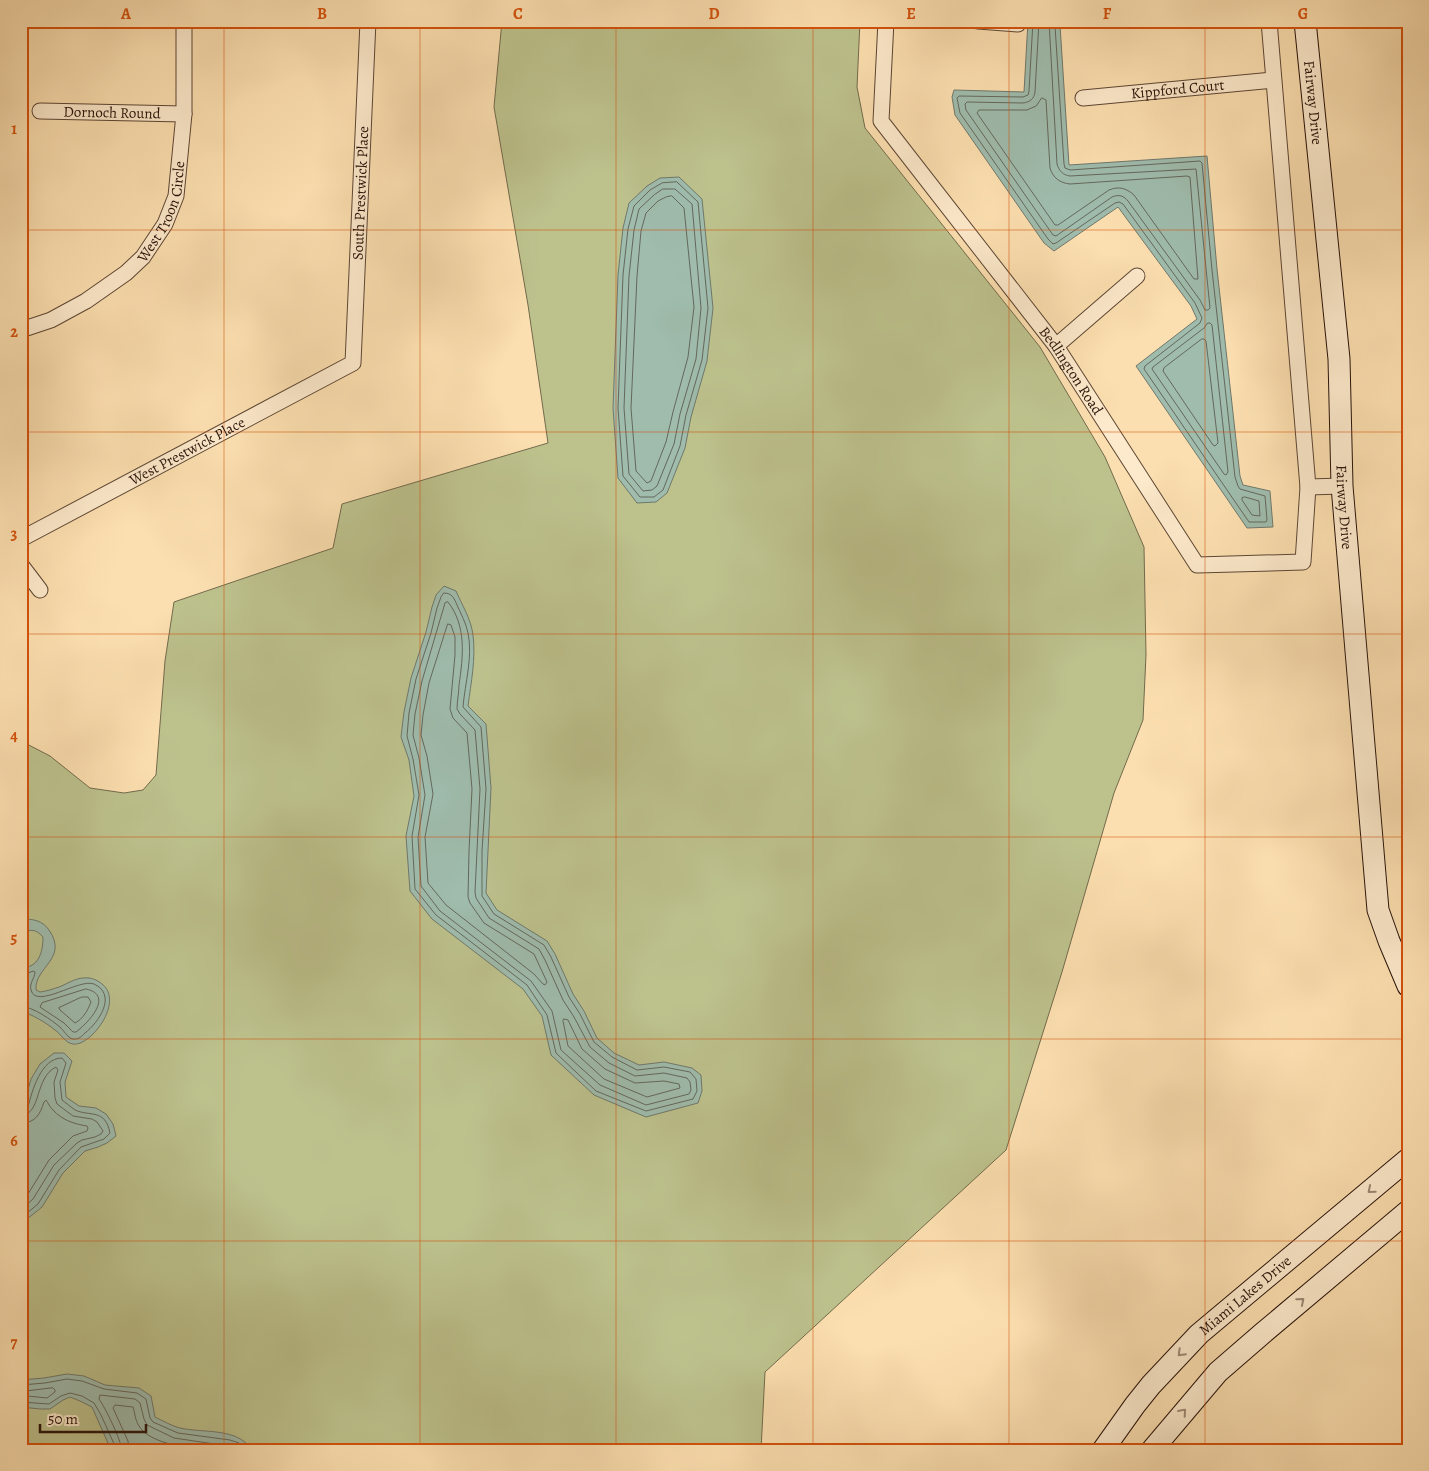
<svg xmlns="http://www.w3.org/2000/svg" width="1429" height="1471" font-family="Alegreya,serif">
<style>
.green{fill:#bdc28d;stroke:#726a4c}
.water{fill:#9fbcad;stroke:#6f786c}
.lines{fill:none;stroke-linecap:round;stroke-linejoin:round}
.shore{stroke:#64685c;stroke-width:1}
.street-casing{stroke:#5d4634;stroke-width:17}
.secondary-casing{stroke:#28130a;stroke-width:23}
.street{stroke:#fdeacc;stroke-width:15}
.secondary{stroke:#fdeacc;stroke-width:21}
.oneway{stroke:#9d8975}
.grid{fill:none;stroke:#d5520c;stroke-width:1;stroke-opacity:0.55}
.labels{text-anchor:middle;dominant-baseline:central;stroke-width:4.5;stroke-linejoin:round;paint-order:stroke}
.street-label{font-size:15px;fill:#28130a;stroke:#fdeacc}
.neatline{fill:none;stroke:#d5520c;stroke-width:2}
.grid-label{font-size:16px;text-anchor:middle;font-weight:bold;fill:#d5520c}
</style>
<rect width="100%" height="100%" fill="#fcdfb0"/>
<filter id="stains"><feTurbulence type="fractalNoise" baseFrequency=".004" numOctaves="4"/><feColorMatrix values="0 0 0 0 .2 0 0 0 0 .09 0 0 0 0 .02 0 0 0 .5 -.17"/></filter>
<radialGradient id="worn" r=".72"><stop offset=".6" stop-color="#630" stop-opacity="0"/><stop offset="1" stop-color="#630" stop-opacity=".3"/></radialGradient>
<polygon class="green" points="502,21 860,21 857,87 865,128 1040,347 1105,457 1144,547 1146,655 1143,720 1114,793 1062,972 1006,1150 765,1372 761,1450 21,1450 21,741 50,756 90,788 124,793 143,790 156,775 165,661 174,602 333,548 342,504 548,443 528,305 494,107"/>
<g class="water">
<polygon points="1028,21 1101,21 1060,25 1069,165 1207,156 1217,269 1240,476 1243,485 1270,491 1273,527 1247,528 1136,366 1197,319 1191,306 1118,207 1054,251 1044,243 955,115 952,97 954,90 1024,92"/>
<polygon points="679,177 702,199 713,308 707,361 691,417 685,448 667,493 656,502 637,503 618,478 613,408 618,275 623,228 629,203 647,186 660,178"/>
<path d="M444,586L456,591C462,605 471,619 473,635C476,658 471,683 468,706L486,724L491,788L486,893L497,910L547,941L555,954L573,994L584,1011L597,1038L614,1053L639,1065L664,1062L692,1068L701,1075L702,1091L698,1103L646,1117L594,1095L551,1055L542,1016L523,989L432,919L410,891L406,836L414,796L409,760L401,737L404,712L411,678L426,632L432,607L436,595Z"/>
<path d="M21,919C33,919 42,920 49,930C69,959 34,967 36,990L40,992C47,991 53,989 59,987C67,984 75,978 84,978C91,977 97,980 102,984C125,1002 90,1047 73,1044C65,1043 61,1034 55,1030C45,1022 33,1015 21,1011V967C39,969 43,951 43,937C36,929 31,929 21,933Z"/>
<polygon points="54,1053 64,1053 72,1061 65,1082 66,1097 79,1106 96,1108 106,1114 113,1124 116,1136 107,1143 98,1147 85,1151 63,1173 42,1207 21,1224 21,1115 31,1079 40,1064"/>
<path d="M67,1374L84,1376L105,1385L139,1388L151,1396L155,1417C163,1421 172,1426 180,1428C202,1433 232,1428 248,1445V1450H111L92,1407L80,1401L70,1397L63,1400L50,1409H40L21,1407V1380L44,1378Z"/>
</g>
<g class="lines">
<g class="shore">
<polyline points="1033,21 1029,91 1028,95 1023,97 959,96 957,98 960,113 1048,239 1053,244 1056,243 1115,203 1119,202 1123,204 1195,303 1202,318 1200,323 1145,366 1144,369 1249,522 1266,522 1267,520 1265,496 1240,489 1238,486 1235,477 1212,270 1202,163 1200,161 1070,170 1065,168 1064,164 1055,26 1056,21"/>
<path d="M1039,21L1035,92C1034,99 1030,102 1023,103L967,102L965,104L966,110L1053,235L1056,236L1112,197C1119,194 1124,196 1128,201L1200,300L1205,310H1208L1210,308L1196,169L1070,176C1063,175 1059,171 1057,164L1049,21"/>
<path d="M1042,98L1046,100L1050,168C1053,178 1060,183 1070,184L1187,176L1190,177L1198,279H1194L1134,195C1126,188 1119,186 1109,190L1058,225H1055L977,113L979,110H1027L1036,106Z"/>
<polygon points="677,182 698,202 708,308 702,360 686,415 680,446 663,490 654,497 640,497 623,476 618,408 623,275 628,229 634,206 650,190 662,183"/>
<polygon points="663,189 675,189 692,204 701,308 696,359 680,414 674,444 657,486 652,490 643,491 629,474 624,408 629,276 634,230 639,209 654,195"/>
<polygon points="672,196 684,208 694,307 688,357 673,412 666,442 651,481 647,483 636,471 631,408 637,276 641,231 646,213 658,201 666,197"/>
<polygon points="1208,323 1210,323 1212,325 1228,472 1226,475 1224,474 1152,369 1153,367 1204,328"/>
<polygon points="1202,339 1204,339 1206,341 1218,443 1215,446 1213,445 1163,371 1164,368"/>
<polygon points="1245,497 1259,501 1260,516 1252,515 1242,500 1242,498"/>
<path d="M444,593C452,593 454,598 457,605C461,614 466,623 468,633C473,657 465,683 463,707L481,727L486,789L482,851V896L494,914L544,945L551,957L569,997L580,1014L594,1042L612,1057L637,1070L664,1067L690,1072L696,1079L697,1091L693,1099L646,1111L596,1091L556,1053L547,1015L527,985L436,915L415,889L412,836L419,795L413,759L407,736L409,713L416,679L431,633L437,608L441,597Z"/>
<path d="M448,602C467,626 463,657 459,685C459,693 457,701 457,709L460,714L475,730L480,789L475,892L476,898L489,918L539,949L545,960L563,1000L574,1017L590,1047L609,1063L635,1076L664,1073L687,1078L690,1082L691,1090L689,1094L646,1105L600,1085L561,1050L552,1011L531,981L440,911L421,886L418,837L425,795L419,758L413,735L415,714L422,681L445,603Z"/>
<polygon points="448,624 451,625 455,637 455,655 450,709 453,718 467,733 472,789 469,851 468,897 470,903 484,923 534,954 547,982 545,985 543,984 534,974 446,905 428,883 425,837 433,794 427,756 421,735 423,715 429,683"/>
<path d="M21,972L28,973L33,971L35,972C35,978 29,983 31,990C36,1010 79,978 94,984C118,995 98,1023 85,1033C82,1036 79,1039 75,1039C69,1040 65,1032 61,1028C52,1020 33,1007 21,1006"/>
<path d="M86,989C115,995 88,1023 76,1032H73L64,1023L40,1007L42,1003Z"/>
<path d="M82,997H88L91,1002C88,1010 83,1019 75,1023L60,1010L59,1008Z"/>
<polygon points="564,1019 568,1020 582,1049 605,1069 635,1083 664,1081 679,1084 680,1088 647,1097 604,1079 568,1046 563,1021"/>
<path d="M21,1109H25L28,1107C32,1091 41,1058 62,1058L66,1063L60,1082L62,1100C66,1103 71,1107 75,1110C90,1117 105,1108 110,1133L104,1139L81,1147L59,1170L38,1204L21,1218"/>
<path d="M21,1116C42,1114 34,1078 56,1067L58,1070L54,1082L55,1098L57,1104L73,1116L92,1119L97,1122L103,1131L101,1134L95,1137L82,1140L77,1143L54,1165L33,1199L21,1210"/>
<path d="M21,1123C36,1123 40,1114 44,1102L46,1100C48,1103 50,1107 53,1110C62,1120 74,1124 87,1126L88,1128L87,1131L73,1136L49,1160L28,1194L21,1200"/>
<polyline points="21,1385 45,1383 67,1379 82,1381 104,1389 137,1393 146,1399 150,1418 153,1422 178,1433 230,1440 239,1443 242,1447 243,1450"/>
<polygon points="53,1388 55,1390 55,1392 47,1398 28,1396 26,1394 28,1391"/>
<polyline points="21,1402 49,1404 61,1396 70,1393 82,1396 94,1403 101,1415 115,1446 115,1450"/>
<path d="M122,1450C121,1440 105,1407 99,1399L100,1395L135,1399L140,1403L144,1419L147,1425L174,1438L228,1446L236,1450"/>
<path d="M129,1450L128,1441L113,1408L115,1405L133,1407C135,1413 135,1420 139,1426C148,1442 184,1448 201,1450"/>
</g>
<defs>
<g id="street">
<path id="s1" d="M886,21L881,121L1056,346L1197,565L1303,562L1308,487L1269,21"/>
<polyline points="978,21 1018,24"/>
<path id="s2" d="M1083,98L1273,80"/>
<path id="s3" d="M40,111L184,114"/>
<path id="s4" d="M21,330L51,320L86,301L126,273L143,257L165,224L176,196L184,114V21"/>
<polyline points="1056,346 1137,276"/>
<polyline points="1308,487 1342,486"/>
<path id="s5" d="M21,539L353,363L368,21"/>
<polyline points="21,565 40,590"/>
</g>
<g id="secondary">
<path id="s6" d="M1305,21L1339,359L1342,486L1378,910L1389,941L1408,986"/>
<path id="s7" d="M1103,1450L1135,1405L1151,1385L1199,1334L1408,1159"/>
<polyline points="1152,1450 1218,1372 1263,1333 1408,1211"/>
</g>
</defs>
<use href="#street" class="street-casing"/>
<use href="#secondary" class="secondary-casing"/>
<use href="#street" class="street"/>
<use href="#secondary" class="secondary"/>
</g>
<defs><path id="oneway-chevron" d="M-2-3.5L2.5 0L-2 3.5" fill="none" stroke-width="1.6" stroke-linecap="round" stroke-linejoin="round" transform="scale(1.25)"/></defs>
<g class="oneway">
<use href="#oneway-chevron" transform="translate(1371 1190) rotate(140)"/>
<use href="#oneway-chevron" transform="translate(1301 1301) rotate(-40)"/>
<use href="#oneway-chevron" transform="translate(1181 1353) rotate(135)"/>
<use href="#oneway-chevron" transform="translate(1183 1412) rotate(-49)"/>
</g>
<path class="grid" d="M224,21V1450M420,21V1450M616,21V1450M813,21V1450M1009,21V1450M1205,21V1450M21,230H1408M21,432H1408M21,634H1408M21,837H1408M21,1039H1408M21,1241H1408"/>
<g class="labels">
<g class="street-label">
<text stroke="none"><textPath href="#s2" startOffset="95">Kippford Court</textPath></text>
<text stroke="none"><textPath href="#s6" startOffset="82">Fairway Drive</textPath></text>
<text stroke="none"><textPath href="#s3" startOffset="72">Dornoch Round</textPath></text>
<text stroke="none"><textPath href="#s5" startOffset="546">South Prestwick Place</textPath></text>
<text stroke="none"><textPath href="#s4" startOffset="194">West Troon Circle</textPath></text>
<text stroke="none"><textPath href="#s1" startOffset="414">Bedlington Road</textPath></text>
<text stroke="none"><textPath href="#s5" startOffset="188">West Prestwick Place</textPath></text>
<text stroke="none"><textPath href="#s6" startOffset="488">Fairway Drive</textPath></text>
<text stroke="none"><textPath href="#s7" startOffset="211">Miami Lakes Drive</textPath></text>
</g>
</g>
<rect width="1429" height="1471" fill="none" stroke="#fcdfb0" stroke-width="55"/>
<path d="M40 1424v8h106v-8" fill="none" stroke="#28130a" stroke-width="2.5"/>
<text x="48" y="1424" font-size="15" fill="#28130a" stroke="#fdeacc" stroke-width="4" paint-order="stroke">50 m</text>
<rect x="28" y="28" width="1374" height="1416" class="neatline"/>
<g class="grid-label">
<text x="126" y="19">A</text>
<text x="322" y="19">B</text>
<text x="518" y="19">C</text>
<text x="714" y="19">D</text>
<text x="911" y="19">E</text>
<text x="1107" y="19">F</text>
<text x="1303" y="19">G</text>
<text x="14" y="134">1</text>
<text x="14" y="337">2</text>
<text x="14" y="539">3</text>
<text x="14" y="741">4</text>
<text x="14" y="943">5</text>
<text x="14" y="1146">6</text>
<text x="14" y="1348">7</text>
</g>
<rect width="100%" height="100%" filter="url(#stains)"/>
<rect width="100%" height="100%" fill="url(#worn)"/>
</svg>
